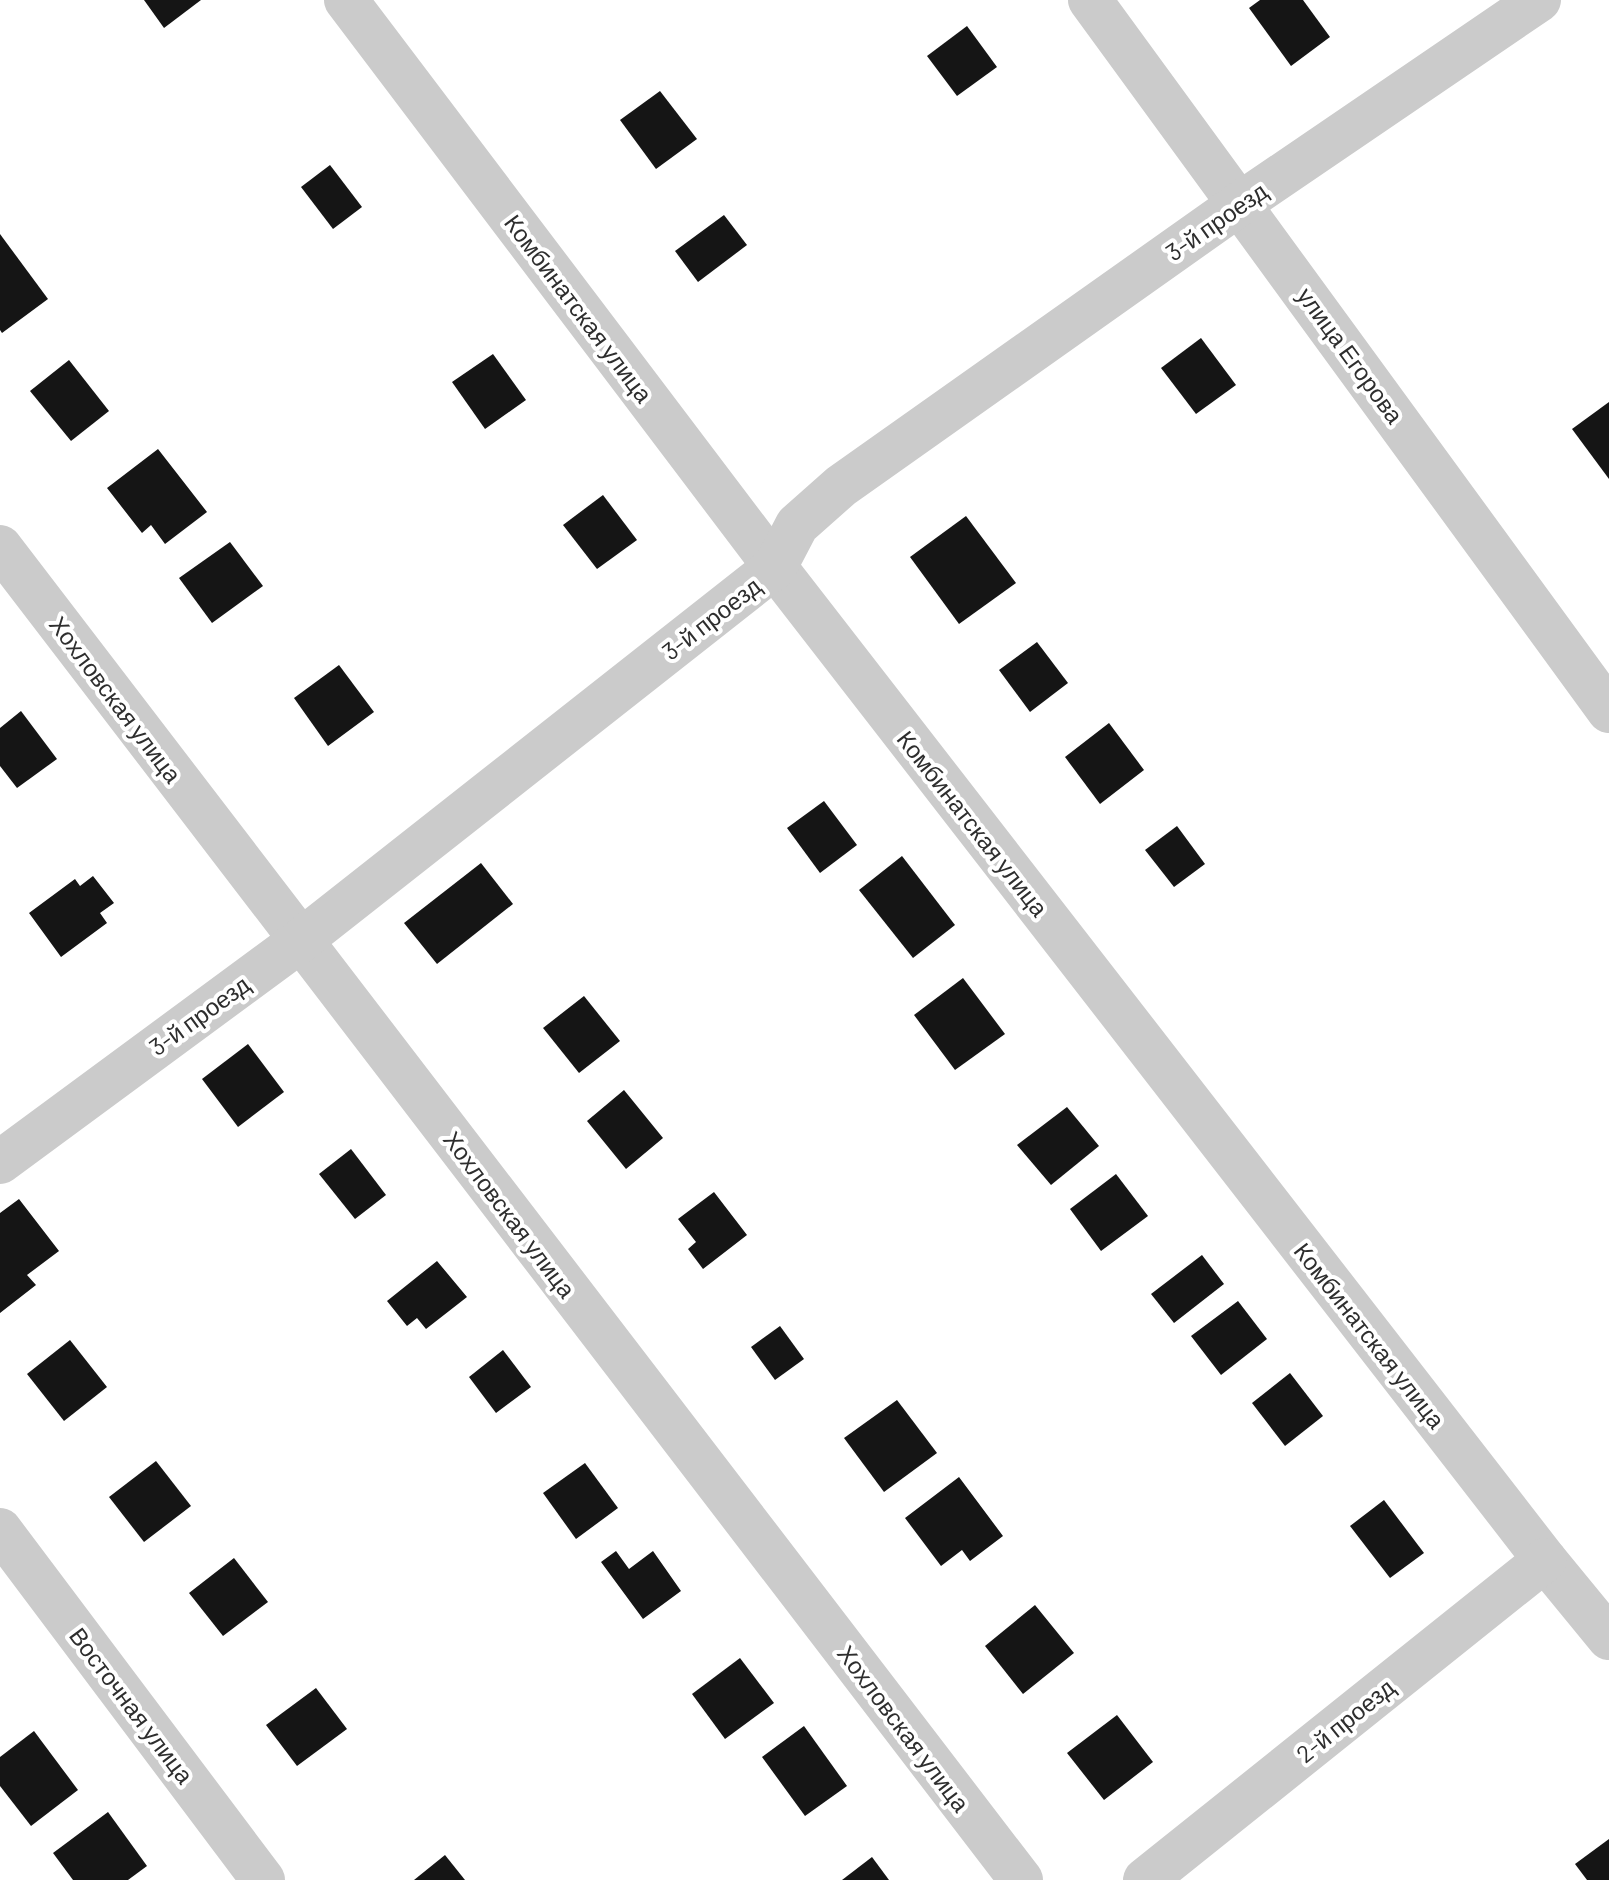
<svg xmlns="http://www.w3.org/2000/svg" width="1609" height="1880" font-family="Barlow,sans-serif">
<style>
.building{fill:#151515}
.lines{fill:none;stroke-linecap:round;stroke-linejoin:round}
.minor{stroke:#cbcbcb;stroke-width:44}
.labels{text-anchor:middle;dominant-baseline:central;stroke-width:8;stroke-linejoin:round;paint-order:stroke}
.street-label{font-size:24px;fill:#2e2e2e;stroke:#fff}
</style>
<rect width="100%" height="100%" fill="#fff"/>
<g class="building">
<polygon points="144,0 201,0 164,28"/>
<polygon points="1260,0 1303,0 1330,37 1291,66 1249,8"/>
<polygon points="967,26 997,67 957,96 927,56"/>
<polygon points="660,91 697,139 656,169 620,120"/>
<polygon points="330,165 362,207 333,229 301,187"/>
<polygon points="724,215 747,245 698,282 675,251"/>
<polygon points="0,234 48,299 2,333 0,330"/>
<polygon points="1201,338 1236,385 1196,414 1161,368"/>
<polygon points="493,354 526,400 485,429 452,382"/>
<polygon points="69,360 109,411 71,441 30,391"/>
<polygon points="1609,402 1609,479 1572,429"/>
<polygon points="158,449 207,512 165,544 151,525 142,533 107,488"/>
<polygon points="603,495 637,540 597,569 563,525"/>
<polygon points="966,516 1016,583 959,624 910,557"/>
<polygon points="230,542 263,586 212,623 179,578"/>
<polygon points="1037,642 1068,683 1030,712 999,670"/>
<polygon points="339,665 374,712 328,746 294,698"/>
<polygon points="21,711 57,759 17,788 0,766 0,728"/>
<polygon points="1109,723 1144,770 1100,804 1065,757"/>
<polygon points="824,801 857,845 820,873 787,828"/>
<polygon points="1177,826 1205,864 1174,887 1145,850"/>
<polygon points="902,856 955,925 913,958 859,890"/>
<polygon points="481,863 513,904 437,964 404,923"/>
<polygon points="93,876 114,903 100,913 107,923 61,957 29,913 75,879 80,886"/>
<polygon points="963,978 1005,1034 955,1070 914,1015"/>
<polygon points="584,996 620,1041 579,1073 543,1028"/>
<polygon points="248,1044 284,1092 238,1127 202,1079"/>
<polygon points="624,1090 663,1138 626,1169 587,1121"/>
<polygon points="1067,1107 1099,1146 1051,1185 1017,1145"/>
<polygon points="351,1149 386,1195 355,1219 319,1174"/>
<polygon points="1116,1174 1148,1216 1101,1251 1070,1209"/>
<polygon points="714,1192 747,1235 703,1269 688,1249 696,1242 678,1219"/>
<polygon points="19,1199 59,1251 27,1275 36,1285 0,1313 0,1213"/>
<polygon points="1202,1255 1224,1284 1174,1323 1151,1294"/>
<polygon points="437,1261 467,1297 426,1329 417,1318 407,1326 387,1301"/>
<polygon points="1238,1301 1267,1339 1221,1375 1191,1336"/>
<polygon points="780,1326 804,1359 775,1380 751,1347"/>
<polygon points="70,1340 107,1387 64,1421 27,1374"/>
<polygon points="503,1350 531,1387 496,1413 469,1377"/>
<polygon points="1290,1373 1323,1416 1285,1446 1252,1403"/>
<polygon points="897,1400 937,1453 884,1492 844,1438"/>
<polygon points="156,1461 191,1506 144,1542 109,1497"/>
<polygon points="585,1463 618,1508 576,1539 543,1493"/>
<polygon points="959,1477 1003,1536 970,1561 962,1550 941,1566 905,1518"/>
<polygon points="1384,1500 1424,1553 1390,1578 1350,1526"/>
<polygon points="616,1551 629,1569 653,1551 681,1591 643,1619 601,1562"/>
<polygon points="234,1558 268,1602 223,1636 189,1593"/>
<polygon points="1035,1605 1074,1653 1023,1694 985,1646"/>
<polygon points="740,1658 774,1703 725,1739 692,1694"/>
<polygon points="316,1688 347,1729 297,1766 266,1725"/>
<polygon points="1117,1715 1153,1762 1104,1800 1067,1753"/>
<polygon points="804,1726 847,1786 805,1816 762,1757"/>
<polygon points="34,1731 78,1790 31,1826 0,1786 0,1757"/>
<polygon points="108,1812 147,1866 128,1880 73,1880 53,1853"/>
<polygon points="1609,1839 1609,1880 1587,1880 1575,1864"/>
<polygon points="445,1855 465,1880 414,1880"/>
<polygon points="872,1857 889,1880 842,1880"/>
</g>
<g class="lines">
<g class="minor">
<polyline points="346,0 775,567 1545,1560 1609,1638"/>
<polyline points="1090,0 1609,711"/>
<polyline points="0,547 1021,1880"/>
<polyline points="0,1162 300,941 775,567 797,525 841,486 1241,203 1539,0"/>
<polyline points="0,1530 263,1880"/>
<polyline points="1145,1880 1545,1560"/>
</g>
</g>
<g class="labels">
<g class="street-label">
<text transform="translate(1216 221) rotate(-35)">3-й проезд</text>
<text transform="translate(579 308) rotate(53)">Комбинатская улица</text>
<text transform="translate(1351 355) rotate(54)">улица Егорова</text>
<text transform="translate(711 618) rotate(-38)">3-й проезд</text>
<text transform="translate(116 699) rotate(53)">Хохловская улица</text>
<text transform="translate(973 823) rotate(52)">Комбинатская улица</text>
<text transform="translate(199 1015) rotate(-36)">3-й проезд</text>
<text transform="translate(510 1214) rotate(53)">Хохловская улица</text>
<text transform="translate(1370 1335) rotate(52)">Комбинатская улица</text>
<text transform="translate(132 1705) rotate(53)">Восточная улица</text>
<text transform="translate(1345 1720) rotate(-39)">2-й проезд</text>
<text transform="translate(904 1728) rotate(53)">Хохловская улица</text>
</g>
</g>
</svg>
